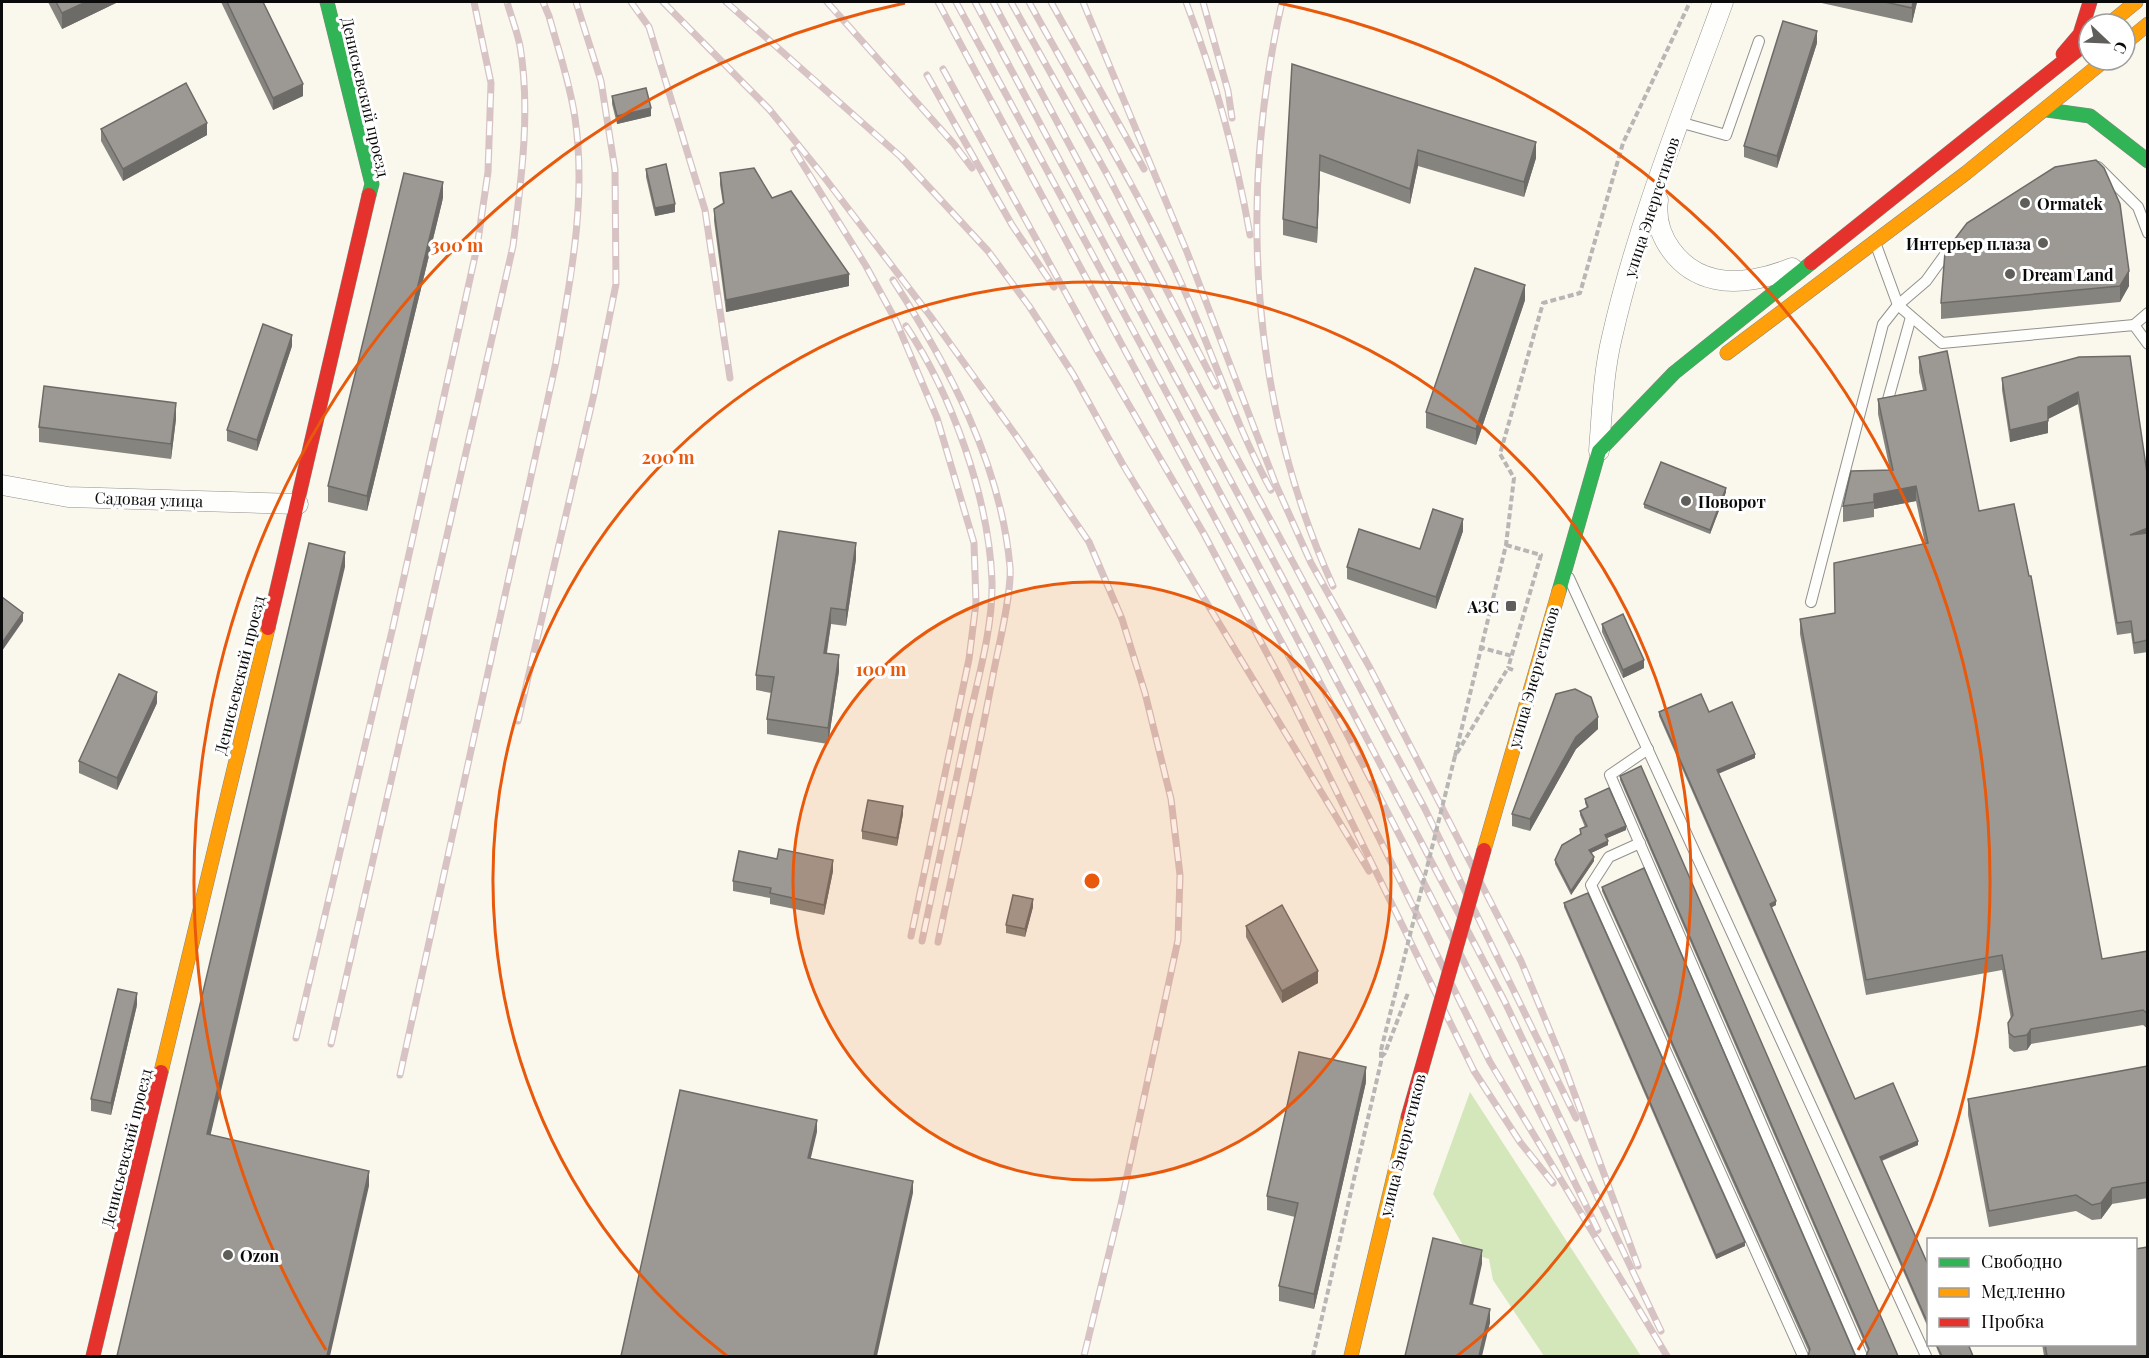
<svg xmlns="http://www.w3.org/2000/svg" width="2149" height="1358" font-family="'Playfair Display',serif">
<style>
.forest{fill:#d4e7ba}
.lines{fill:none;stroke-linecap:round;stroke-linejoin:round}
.lane-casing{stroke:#93918d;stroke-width:12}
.street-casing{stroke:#93918d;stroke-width:21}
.fast-casing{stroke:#898883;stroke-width:15}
.slow-casing{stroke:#898883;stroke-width:15}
.jam-casing{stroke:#898883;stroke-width:15}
.path{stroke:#b7b6b5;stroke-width:4;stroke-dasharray:6 3;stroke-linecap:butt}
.lane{stroke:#fefefc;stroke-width:10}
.street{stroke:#fefefc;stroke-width:20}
.fast{stroke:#30b455;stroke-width:14}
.slow{stroke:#ff9f0a;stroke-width:14}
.jam{stroke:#e5322d;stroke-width:14}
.rail-casing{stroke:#d7c3c3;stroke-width:7}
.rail{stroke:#fff;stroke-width:4.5;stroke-dasharray:14;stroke-linecap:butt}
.jam-bridge-casing{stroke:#898883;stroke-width:15;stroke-linecap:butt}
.path-bridge{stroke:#b7b6b5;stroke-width:4;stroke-dasharray:6 3;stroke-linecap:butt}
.jam-bridge{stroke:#e5322d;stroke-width:14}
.wall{fill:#86847f}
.shaded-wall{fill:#6d6b68}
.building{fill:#9c9994;stroke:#6d6b68;stroke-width:1.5}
.ring{fill:none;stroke:#e8590c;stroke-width:3}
.poi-dot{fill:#5f5e5a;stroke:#fff;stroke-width:2}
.labels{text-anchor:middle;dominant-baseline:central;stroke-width:6;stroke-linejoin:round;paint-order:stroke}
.street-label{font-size:16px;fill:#0b0b0b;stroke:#fff}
.poi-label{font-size:16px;font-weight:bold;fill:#0b0b0b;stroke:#fff;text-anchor:start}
.centre{fill:#e8590c;stroke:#fff;stroke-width:3}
.ring-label{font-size:18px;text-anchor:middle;font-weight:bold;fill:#e8590c;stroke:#fff;stroke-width:6;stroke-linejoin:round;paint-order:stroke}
</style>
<rect width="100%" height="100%" fill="#faf7ed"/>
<polygon class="forest" points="1470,1092 1641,1356 1544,1356 1493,1280 1489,1259 1467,1252 1433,1194"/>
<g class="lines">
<defs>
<g id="lane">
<polyline points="1679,122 1726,135 1759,41"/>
<polyline points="2098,167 2138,207 2148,233"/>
<polyline points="1876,245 1898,305 1942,343 2134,325 2148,344"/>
<polyline points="2134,325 2148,313"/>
<polyline points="1887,403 1911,317"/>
<polyline points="1569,578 1926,1356"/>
<polyline points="1811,602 1883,324 1898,305 1926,281 1952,245"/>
<polyline points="1648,749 1610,775 1862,1356"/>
<polyline points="1640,843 1609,857 1591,885 1803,1356"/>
</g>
<g id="street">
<path d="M1658,200C1653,236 1679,271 1715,279C1739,285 1770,277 1792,268"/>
<path d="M1599,451C1602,413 1603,374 1612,337C1638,222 1683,112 1723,2"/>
<polyline points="2,485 68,497 298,504"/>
</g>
<g id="fast">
<polyline points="327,2 372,184 369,195"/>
<polyline points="2047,110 2090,116 2148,161"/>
<polyline points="1559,591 1599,451 1674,373 1811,263"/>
</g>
<g id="slow">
<polyline points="2109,24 2136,2"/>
<polyline points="2125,43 2148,24"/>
<polyline points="1727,353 1966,173 2105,60"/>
<polyline points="1484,850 1559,591"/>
<polyline points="161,1072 268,628"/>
<polyline points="1351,1356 1408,1117"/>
</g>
<g id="jam">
<polyline points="2063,54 2080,34 2090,2"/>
<polyline points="1811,263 2089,41"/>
<polyline points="268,628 369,195"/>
<polyline points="93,1356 161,1072"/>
</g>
</defs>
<use href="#lane" class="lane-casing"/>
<use href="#street" class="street-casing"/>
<use href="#fast" class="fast-casing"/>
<use href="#slow" class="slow-casing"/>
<use href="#jam" class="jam-casing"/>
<g class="path">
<polyline points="1506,545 1541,555 1508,668"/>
<polyline points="1479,647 1512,656"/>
<polyline points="1457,753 1508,668 1513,670"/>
<polyline points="1455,756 1506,545 1514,478 1500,454 1543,303 1580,293 1623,143 1690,2"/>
<polyline points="1381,1057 1385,1053 1408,993"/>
<polyline points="1313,1356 1381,1062 1381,1050"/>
</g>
<use href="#lane" class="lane"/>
<use href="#street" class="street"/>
<use href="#fast" class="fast"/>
<use href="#slow" class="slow"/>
<use href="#jam" class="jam"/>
<defs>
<g id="rail">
<polyline points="631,2 649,27 705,210 730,378"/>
<polyline points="663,2 769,109 821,173 931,317 1017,437 1089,542 1122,619 1145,693 1171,799 1180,875 1178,940 1121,1204 1084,1356"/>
<polyline points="726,2 901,157 988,251 1029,306 1073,374 1122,463 1369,871"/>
<polyline points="827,2 954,144 972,168"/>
<polyline points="938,2 1291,660 1490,1062 1667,1356"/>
<path d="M956,2C1176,408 1395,815 1598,1230"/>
<polyline points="975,2 1280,573 1504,1000 1661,1331"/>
<polyline points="993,2 1425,809 1576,1118"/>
<polyline points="1011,2 1108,176 1216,386"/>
<path d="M1029,2C1074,84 1123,165 1165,249C1205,327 1229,413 1271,490"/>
<polyline points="1051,2 1144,169"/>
<polyline points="1083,2 1187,252 1276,485 1311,563 1370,668 1521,961 1562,1060 1638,1266"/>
<path d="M1186,2C1215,78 1236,155 1250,235"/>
<polyline points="1203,2 1228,91 1232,118"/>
<path d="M1282,2C1238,197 1250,403 1333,586"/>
<polyline points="943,69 1098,352 1204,534 1292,701 1474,1071 1520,1142 1553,1183"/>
<polyline points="927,75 1012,225 1054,287"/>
<polyline points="794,150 866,266 896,321 937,418 974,543 976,603 969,659 911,936"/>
<path d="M893,280C948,365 1001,464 1010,567C1012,591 999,645 994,670C977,761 957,851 938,942"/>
<path d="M906,326C952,395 989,498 992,581C993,626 979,675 969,719C953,793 938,867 922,941"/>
<polyline points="518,721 594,394 616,284 615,170 601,81 576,2"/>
<polyline points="296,1038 392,631 477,247 488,172 491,83 474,2"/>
<path d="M331,1044L513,246C521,182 531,111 520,46C517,31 511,16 507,2"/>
<path d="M400,1075L556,362C570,282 587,200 575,118C570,83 558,49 549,16L543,2"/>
</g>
</defs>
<use href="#rail" class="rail-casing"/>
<use href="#rail" class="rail"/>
<defs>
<polyline id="jam-bridge" points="1408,1117 1484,850"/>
</defs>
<use href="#jam-bridge" class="jam-bridge-casing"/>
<polyline class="path-bridge" points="1381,1050 1455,756"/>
<use href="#jam-bridge" class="jam-bridge"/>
</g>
<g class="wall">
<polygon points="48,2 118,2 62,29"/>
<polygon points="221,2 263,2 303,96 273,110"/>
<polygon points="1817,2 1917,2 1912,23"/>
<polygon points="1817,43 1777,168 1744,157 1744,146"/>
<polygon points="1292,64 1536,158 1524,197 1418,166 1410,204 1320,171 1317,243 1283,235 1283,219"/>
<polygon points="612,96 651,116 617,124 612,104"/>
<polygon points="101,129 207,135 123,181 101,141"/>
<polygon points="2104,168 2129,286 2120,302 1941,319 1941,303"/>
<polygon points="646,169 675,212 655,216 646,177"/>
<polygon points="720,173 772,198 849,286 726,312 714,221 714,209 723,204 720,185"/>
<polygon points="443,198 367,511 328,502 328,486"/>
<polygon points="1525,300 1476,445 1426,428 1426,412"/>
<polygon points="292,346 257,451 227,441 227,430"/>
<polygon points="1919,357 1979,511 2102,959 2148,951 2148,1029 2143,1025 2031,1044 2027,1050 2014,1052 2009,1048 2008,1023 2011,1019 2002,970 1866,995 1800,634 1800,619 1835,613 1925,544 1916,501 1874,509 1874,517 1843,522 1843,506 1890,470 1878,414 1878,399 1923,390 1919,372"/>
<polygon points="2079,357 2148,480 2148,652 2134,654 2131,633 2117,635 2078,404 2048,419 2048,433 2010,442 2002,390 2002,378"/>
<polygon points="176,419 171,459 39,442 39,427"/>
<polygon points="1726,492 1710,534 1644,508 1644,504"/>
<polygon points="1463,531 1436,609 1347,579 1347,567 1420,549"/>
<polygon points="856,559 846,626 831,624 827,653 839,671 828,744 767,734 767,719 771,693 756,690 756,675"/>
<polygon points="1602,624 1644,668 1623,678 1602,632"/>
<polygon points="1556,694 1598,729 1576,749 1530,831 1512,826 1512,814"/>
<polygon points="157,703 117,790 79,773 79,761"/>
<polygon points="1659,712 1709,712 1755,758 1718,774 1776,905 1771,908 1855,1099 1918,1145 1882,1161 1929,1267 1929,1330 1659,716"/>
<polygon points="1620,776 1898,1356 1868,1351 1620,780"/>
<polygon points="1585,799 1626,830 1607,838 1608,845 1591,853 1594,861 1571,895 1555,864 1555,860 1580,834 1580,829 1585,827 1580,815 1580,811 1587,808 1585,803"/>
<polygon points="903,814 897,846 862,839 862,831"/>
<polygon points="833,871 824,915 770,904 770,898 733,891 733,881"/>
<polygon points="1602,887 1855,1355 1809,1352 1602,891"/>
<polygon points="1564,903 1745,1246 1716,1259 1564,907"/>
<polygon points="1033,907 1025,937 1006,933 1006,925"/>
<polygon points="1246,926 1318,983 1282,1003 1246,937"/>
<polygon points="137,1005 111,1115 91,1111 91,1099"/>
<polygon points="2148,1066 2148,1198 2112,1204 2101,1219 2092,1220 2076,1211 1989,1227 1968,1115 1968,1099"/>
<polygon points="1366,1082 1314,1309 1279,1301 1279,1286 1295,1217 1267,1210 1267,1196"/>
<polygon points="1935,1344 1968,1344 1973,1356 1940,1356"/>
<polygon points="2042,1344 2136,1344 2148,1356 2044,1356"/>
</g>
<g class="shaded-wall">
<polygon points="86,2 118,2 62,29 62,13"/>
<polygon points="1913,2 1917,2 1912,23 1912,8"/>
<polygon points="1817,31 1817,43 1777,168 1777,156"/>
<polygon points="303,84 303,96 273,110 273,98"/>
<polygon points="651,108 651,116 617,124 617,116"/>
<polygon points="207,123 207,135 123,181 123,169"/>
<polygon points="1536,142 1536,158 1524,197 1524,182"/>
<polygon points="1418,150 1418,166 1410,204 1410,189"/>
<polygon points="1320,155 1320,171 1317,243 1317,228"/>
<polygon points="443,182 443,198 367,511 367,496"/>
<polygon points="675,204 675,212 655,216 655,208"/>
<polygon points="2129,271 2129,286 2120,302 2120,286"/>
<polygon points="849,274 849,286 726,312 726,300"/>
<polygon points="1525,285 1525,300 1476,445 1476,429"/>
<polygon points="292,335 292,346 257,451 257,440"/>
<polygon points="2078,392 2078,404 2048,419 2048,407"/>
<polygon points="176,403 176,419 171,459 171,444"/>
<polygon points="2048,421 2048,433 2010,442 2010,430"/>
<polygon points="1916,486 1916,501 1874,509 1874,494"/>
<polygon points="1726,488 1726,492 1710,534 1710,530"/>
<polygon points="1463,519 1463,531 1436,609 1436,597"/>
<polygon points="2148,528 2148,539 2130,535"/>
<polygon points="856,543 856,559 846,626 846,610"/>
<polygon points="345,552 345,567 207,1150 207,1134"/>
<polygon points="831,608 831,624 824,668 824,653"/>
<polygon points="23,613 23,621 2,651 2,643"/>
<polygon points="839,655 839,671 828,744 828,728"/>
<polygon points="1644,660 1644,668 1623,678 1623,670"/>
<polygon points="157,692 157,703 117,790 117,778"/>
<polygon points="1598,717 1598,729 1576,749 1530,831 1530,819 1576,737"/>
<polygon points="1755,754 1755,758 1717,774 1717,770"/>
<polygon points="903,806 903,814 897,846 897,838"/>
<polygon points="1626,826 1626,830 1605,839 1605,835"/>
<polygon points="1608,841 1608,845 1589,854 1589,850"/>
<polygon points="1594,857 1594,861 1571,895 1571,891"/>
<polygon points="833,860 833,871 824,915 824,905"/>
<polygon points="1033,899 1033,907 1025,937 1025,929"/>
<polygon points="1776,901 1776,905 1770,908 1770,904"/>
<polygon points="1318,971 1318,983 1282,1003 1282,991"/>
<polygon points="137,993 137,1005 111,1115 111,1103"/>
<polygon points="2031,1029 2031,1044 2027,1050 2027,1035"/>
<polygon points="1366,1067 1366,1082 1314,1309 1314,1294"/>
<polygon points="817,1120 817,1132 808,1170 808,1158"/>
<polygon points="1918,1141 1918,1145 1880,1161 1880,1157"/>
<polygon points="369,1171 369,1186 330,1356 327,1356"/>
<polygon points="913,1181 913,1193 877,1356 874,1356"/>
<polygon points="2112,1188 2112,1204 2101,1219 2101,1203"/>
<polygon points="1745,1242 1745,1246 1716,1259 1716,1255"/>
<polygon points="1482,1250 1482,1264 1470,1318 1470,1304"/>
<polygon points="1490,1309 1490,1323 1482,1356 1479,1356"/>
</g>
<g class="building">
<polygon points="56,2 86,2 62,13"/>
<polygon points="227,2 263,2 303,84 273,98"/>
<polygon points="1885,2 1913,2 1912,8"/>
<polygon points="1783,21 1817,31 1777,156 1744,146"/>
<polygon points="1292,64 1536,142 1524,182 1418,150 1410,189 1320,155 1317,228 1283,219"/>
<polygon points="186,83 207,123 123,169 101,129"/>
<polygon points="646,88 651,108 617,116 612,96"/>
<polygon points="2096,160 2104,168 2120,204 2129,271 2120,286 1941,303 1945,252 1967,223 2055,167"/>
<polygon points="666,164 675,204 655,208 646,169"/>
<polygon points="754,168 772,198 791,191 849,274 726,300 714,209 724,203 720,173"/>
<polygon points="404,173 443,182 367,496 328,486"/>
<polygon points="1475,268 1525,285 1476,429 1426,412"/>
<polygon points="263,324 292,335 257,440 227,430"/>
<polygon points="1947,351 1979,511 2014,504 2029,576 2031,576 2102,959 2148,951 2148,1014 2143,1010 2031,1029 2027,1035 2014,1037 2009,1033 2008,1023 2013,1015 2002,955 1866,980 1800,619 1835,613 1834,563 1928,543 1916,486 1874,494 1874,502 1843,506 1851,471 1893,470 1878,399 1926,390 1919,357"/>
<polygon points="2130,356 2148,480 2148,528 2130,535 2148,533 2148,640 2134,643 2131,621 2117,623 2078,392 2048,407 2048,421 2010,430 2002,378 2079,357"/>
<polygon points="44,386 176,403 171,444 39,427"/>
<polygon points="1661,462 1726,488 1710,530 1644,504"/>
<polygon points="1433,509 1463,519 1436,597 1347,567 1359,529 1420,549"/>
<polygon points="779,531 856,543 846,610 831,608 824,653 839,655 828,728 767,719 774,677 756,675"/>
<polygon points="309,543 345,552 207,1134 369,1171 327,1356 117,1356"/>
<polygon points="2,597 23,613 2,643"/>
<polygon points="1623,614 1644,660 1623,670 1602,624"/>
<polygon points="119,674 157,692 117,778 79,761"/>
<polygon points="1575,689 1591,697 1598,717 1576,737 1530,819 1512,814 1556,694"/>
<polygon points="1701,694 1709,712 1732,702 1755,754 1717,770 1776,901 1770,904 1855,1099 1893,1083 1918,1141 1880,1157 1929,1267 1929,1326 1659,712"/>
<polygon points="1641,766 1898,1356 1866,1356 1869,1349 1620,776"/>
<polygon points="1609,788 1626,826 1605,835 1608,841 1589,850 1594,857 1571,891 1555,860 1562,845 1581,834 1580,829 1587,826 1580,811 1588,807 1585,799"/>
<polygon points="868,800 903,806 897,838 862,831"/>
<polygon points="779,849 833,860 824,905 770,893 771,888 733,881 739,851 777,859"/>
<polygon points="1644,868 1855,1355 1857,1356 1808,1356 1810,1349 1602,887"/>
<polygon points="1588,893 1745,1242 1716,1255 1564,903"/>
<polygon points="1013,895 1033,899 1025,929 1006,925"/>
<polygon points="1282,905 1318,971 1282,991 1246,926"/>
<polygon points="118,989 137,993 111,1103 91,1099"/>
<polygon points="1299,1052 1366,1067 1314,1294 1279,1286 1298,1203 1267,1196"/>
<polygon points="2148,1066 2148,1182 2112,1188 2101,1203 2092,1205 2076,1195 1989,1211 1968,1099"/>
<polygon points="680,1090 817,1120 808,1158 913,1181 874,1356 621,1356"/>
<polygon points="1433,1238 1482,1250 1470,1304 1490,1309 1479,1356 1405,1356"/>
<polygon points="2148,1247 2148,1356 2047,1356 2045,1344 2136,1344 2136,1249"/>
<polygon points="1936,1344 1968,1344 1973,1356 1942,1356"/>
</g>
<circle cx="1092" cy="881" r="299" fill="#e8590c" fill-opacity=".12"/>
<g class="ring">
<circle cx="1092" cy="881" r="299"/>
<path d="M727 1356A599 599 0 1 1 1457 1356"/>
<path d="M326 1350A898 898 0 0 1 905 3M1279 3A898 898 0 0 1 1858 1350"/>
</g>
<g class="poi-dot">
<circle cx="2025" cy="203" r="6"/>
<circle cx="2043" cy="243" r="6"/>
<circle cx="2010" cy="274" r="6"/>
<circle cx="1686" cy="501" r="6"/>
<rect x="1505" y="600" width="12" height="12" rx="3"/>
<circle cx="228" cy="1255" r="6"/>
</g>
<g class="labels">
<g class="street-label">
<text transform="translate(366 97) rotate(77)">Денисьевский проезд</text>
<text transform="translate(1651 207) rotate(-72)">улица Энергетиков</text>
<text transform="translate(149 499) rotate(2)">Садовая улица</text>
<text transform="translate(239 675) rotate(-76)">Денисьевский проезд</text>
<text transform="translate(1533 677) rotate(-74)">улица Энергетиков</text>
<text transform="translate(1402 1145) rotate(-76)">улица Энергетиков</text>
<text transform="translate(126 1148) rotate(-76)">Денисьевский проезд</text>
</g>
<g class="poi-label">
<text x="2037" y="203">Ormatek</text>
<text x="2031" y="243" text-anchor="end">Интерьер плаза</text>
<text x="2022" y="274">Dream Land</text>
<text x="1698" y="501">Поворот</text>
<text x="1499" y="606" text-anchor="end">АЗС</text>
<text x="240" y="1255">Ozon</text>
</g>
</g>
<circle cx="1092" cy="881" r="9" class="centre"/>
<g class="ring-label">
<text x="457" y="252">300 m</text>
<text x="668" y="464">200 m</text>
<text x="881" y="676">100 m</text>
</g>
<rect width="2149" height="1358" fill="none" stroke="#0b0b0b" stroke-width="6"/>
<rect x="1927" y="1238" width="210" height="108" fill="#ffffff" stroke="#9d9d9d" stroke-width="1.5"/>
<rect x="1939" y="1258" width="30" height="9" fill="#30b455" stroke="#9d9d9d" stroke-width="1.5"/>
<text x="1981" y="1268" font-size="18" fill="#0b0b0b">Свободно</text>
<rect x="1939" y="1288" width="30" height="9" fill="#ff9f0a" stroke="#9d9d9d" stroke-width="1.5"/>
<text x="1981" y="1298" font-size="18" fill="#0b0b0b">Медленно</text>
<rect x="1939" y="1318" width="30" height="9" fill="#e5322d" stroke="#9d9d9d" stroke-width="1.5"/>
<text x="1981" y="1328" font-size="18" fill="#0b0b0b">Пробка</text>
<g transform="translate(2107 42) rotate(113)"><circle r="28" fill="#ffffff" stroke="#9d9d9d" stroke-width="1.5"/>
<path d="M0-4.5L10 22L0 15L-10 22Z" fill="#5f5e5a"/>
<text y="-9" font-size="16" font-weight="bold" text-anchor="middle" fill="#0b0b0b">С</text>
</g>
</svg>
